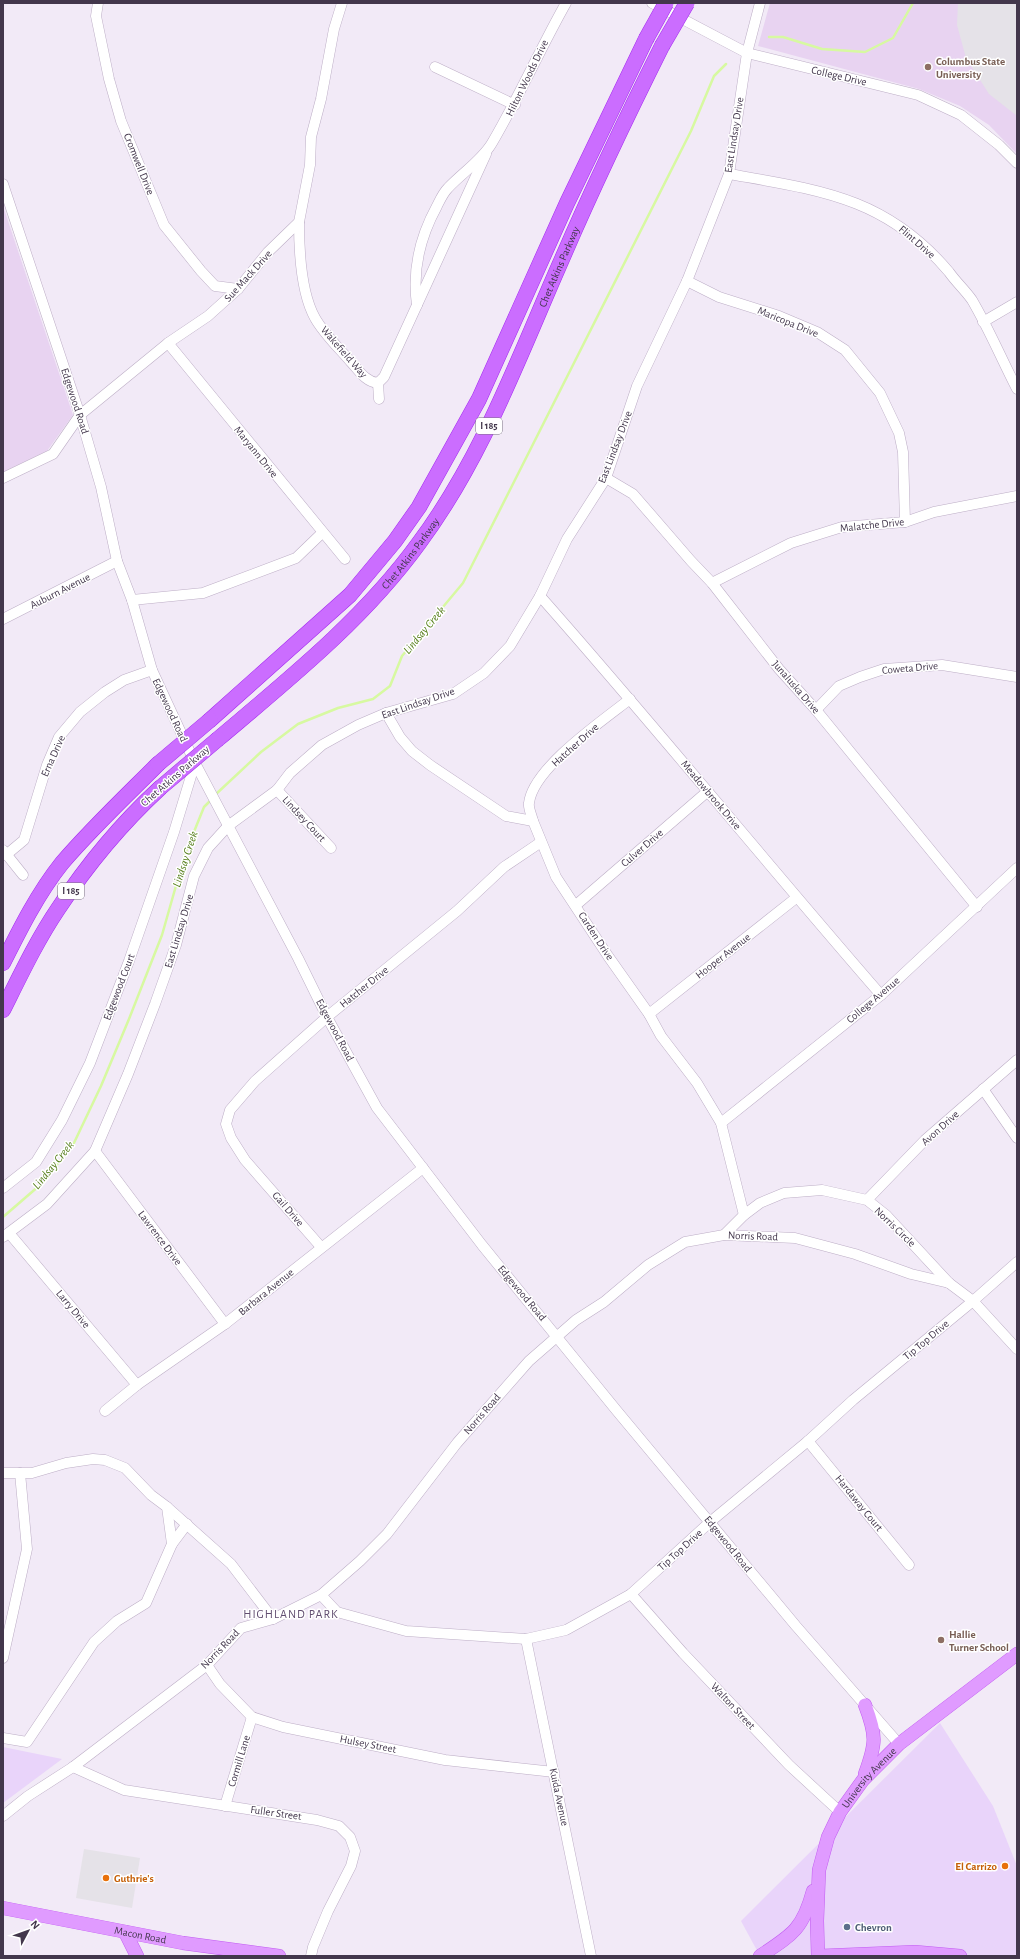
<svg xmlns="http://www.w3.org/2000/svg" width="1020" height="1959" font-family="'Alegreya Sans',sans-serif">
<style>
.commercial{fill:#e9d4fa}
.education{fill:#e8d3f1}
.parking{fill:#e5e2e8}
.lines{fill:none;stroke-linecap:round;stroke-linejoin:round}
.stream{stroke:#d7f9a1;stroke-width:2.5}
.minor-casing{stroke:#bdaec6;stroke-width:11}
.major-casing{stroke:#c15df1;stroke-width:14}
.highway-casing{stroke:#a32bef;stroke-width:16}
.minor{stroke:#fff;stroke-width:10}
.major{stroke:#e09bff;stroke-width:13}
.highway{stroke:#cb6dff;stroke-width:15}
.highway-bridge-casing{stroke:#a32bef;stroke-width:16;stroke-linecap:butt}
.highway-bridge{stroke:#cb6dff;stroke-width:15}
.education-dot{fill:#8d6e63;stroke:#fff;stroke-width:1.5}
.food-dot{fill:#e8710a;stroke:#fff;stroke-width:1.5}
.service-dot{fill:#5c6f8a;stroke:#fff;stroke-width:1.5}
.labels{text-anchor:middle;dominant-baseline:central;stroke-width:3;stroke-linejoin:round;paint-order:stroke}
.shield{fill:#fff;stroke:#7b7382;stroke-width:1}
.shield-label{font-size:10px;font-weight:bold;fill:#43374c}
.education-label{font-size:11px;font-weight:bold;fill:#785e54;stroke:#fff;text-anchor:start}
.street-label{font-size:11px;fill:#43374c;stroke:#fff}
.food-label{font-size:11px;font-weight:bold;fill:#c56008;stroke:#fff;text-anchor:end}
.service-label{font-size:11px;font-weight:bold;fill:#4e5e75;stroke:#fff;text-anchor:start}
.water-label{font-size:12px;font-style:italic;fill:#567e1b;stroke:#fff}
.neighbourhood-label{font-size:12px;letter-spacing:1px;fill:#614d70;stroke:#fff}
</style>
<rect width="100%" height="100%" fill="#f2eaf7"/>
<g class="commercial">
<polygon points="940,1723 993,1806 1017,1866 1017,1956 760,1956 741,1921"/>
<polygon points="3,1747 62,1759 3,1803"/>
</g>
<g class="education">
<polygon points="770,3 1017,3 1017,154 989,125 960,106 919,89 758,46"/>
<polygon points="3,206 73,415 47,451 3,472"/>
</g>
<g class="parking">
<polygon points="958,3 1017,3 1017,116 989,94 966,58 957,25"/>
<polygon points="84,1849 140,1858 132,1908 76,1898"/>
</g>
<g class="lines">
<g class="stream">
<polyline points="769,37 783,37 822,49 865,52 893,38 913,3"/>
<polyline points="215,795 261,752 298,724 338,708 373,699 390,686 402,656 463,583 691,131 714,76 726,64"/>
<polyline points="3,1217 40,1185 73,1145 101,1086 129,1019 162,935 185,854 204,807 212,799"/>
</g>
<defs>
<g id="minor">
<polyline points="98,3 96,16 109,79 121,121 164,225 201,271 215,286 238,289"/>
<polyline points="652,3 747,53 918,95 961,115 999,145 1017,163"/>
<polyline points="435,67 515,105"/>
<path d="M729,174C819,190 886,197 949,272C956,282 965,290 972,300C989,329 1002,360 1017,389"/>
<polyline points="3,184 80,415 101,487 117,561 132,600 152,670 195,763 298,958 327,1017 377,1108 482,1245 617,1411 796,1626 899,1744"/>
<path d="M299,222C299,250 301,293 315,318C324,334 338,347 350,361C358,369 365,382 378,383"/>
<polyline points="687,281 719,297 779,316 817,332 845,350 880,393 899,433 903,452 905,522"/>
<polyline points="417,305 486,154"/>
<polyline points="983,322 1017,302"/>
<polyline points="168,343 345,559"/>
<path d="M379,399L378,383L384,377L417,305C412,270 420,237 437,206C440,200 443,193 448,188C462,173 482,160 492,143C519,97 540,49 566,3"/>
<polyline points="3,478 53,454 80,415 168,343 208,316 238,289 268,252 299,222 310,165 311,137 321,99 334,29 342,3"/>
<polyline points="606,478 633,494 691,561 712,583 779,669 816,710 977,907"/>
<polyline points="712,583 791,543 842,527 905,522 934,512 1017,496"/>
<path d="M540,596C656,727 766,863 881,995"/>
<polyline points="132,600 203,593 296,558 322,533"/>
<polyline points="3,619 117,561"/>
<polyline points="816,710 839,686 860,677 884,669 942,665 1017,677"/>
<polyline points="386,713 400,737 412,751 430,765 506,816 533,821 556,877 608,956 649,1014 661,1036 697,1083 721,1123 744,1215"/>
<polyline points="277,790 331,848"/>
<path d="M533,821C532,816 528,808 529,803C533,768 602,721 630,699"/>
<polyline points="3,850 23,875"/>
<polyline points="6,855 24,840 47,765 59,737 80,712 105,692 124,680 152,670"/>
<polyline points="576,905 708,791"/>
<polyline points="649,1014 796,898"/>
<polyline points="983,1089 1017,1138"/>
<polyline points="721,1123 881,995 1017,868"/>
<polyline points="95,1151 225,1324"/>
<polyline points="3,1188 36,1162 62,1120 90,1063 129,961 174,832 195,763"/>
<polyline points="867,1200 925,1140 1017,1060"/>
<polyline points="9,1233 137,1385"/>
<polyline points="724,1235 744,1215 760,1203 784,1193 822,1190 867,1200 886,1215 949,1283"/>
<polyline points="3,1237 47,1204 95,1151 128,1074 155,1004 176,945 194,876 208,848 228,826 277,790 290,773 322,745 358,725 386,713 453,694 484,673 510,646 540,596 567,539 606,478 637,386 687,281 729,174 747,53 760,3"/>
<polyline points="321,1247 245,1160 231,1138 226,1124 230,1110 255,1081 327,1017 457,911 504,867 541,842"/>
<polyline points="105,1411 137,1385 225,1324 423,1168"/>
<polyline points="808,1441 909,1565"/>
<polyline points="3,1473 32,1473 66,1463 93,1459 105,1460 125,1468 151,1495 167,1507 172,1544 146,1603 117,1621 94,1642 27,1742 3,1738"/>
<polyline points="167,1507 231,1564 273,1619"/>
<polyline points="172,1544 187,1524"/>
<polyline points="631,1594 683,1653 789,1765 840,1812"/>
<polyline points="321,1595 337,1612 406,1631 526,1639 566,1630 631,1594 710,1522 808,1441 853,1400 973,1301 1017,1262"/>
<polyline points="526,1639 591,1956"/>
<polyline points="3,1658 27,1549 20,1473"/>
<polyline points="207,1665 220,1684 252,1717 283,1727 445,1760 554,1772"/>
<polyline points="73,1767 124,1790 317,1820 339,1826 350,1837 355,1851 351,1866 328,1911 313,1947 311,1956"/>
<polyline points="225,1806 252,1717"/>
<polyline points="3,1816 28,1796 73,1767 207,1665 241,1628 273,1619 321,1595 360,1561 387,1534 457,1443 529,1361 576,1320 604,1302 648,1265 685,1242 724,1235 795,1238 855,1254 911,1274 949,1283 973,1301 1017,1349"/>
</g>
<g id="major">
<path d="M865,1774C876,1744 877,1736 865,1705"/>
<path id="s1" d="M3,1908L183,1943L279,1956"/>
<polyline points="125,1932 137,1956"/>
<path d="M760,1956C792,1935 803,1929 813,1891"/>
<path id="s2" d="M818,1956L817,1921L819,1870L828,1837L840,1812L863,1780L899,1744L1017,1654"/>
<polyline points="819,1956 915,1952 960,1956"/>
</g>
<g id="highway">
<polyline points="210,720 350,595 395,541 419,507 479,399 567,203 646,39"/>
<path id="s3" d="M218,739C289,679 364,619 419,543C483,457 519,356 562,259C593,187 627,116 662,46"/>
<path d="M3,963C20,929 38,893 62,863C92,828 126,796 158,764"/>
<path d="M3,1010C20,976 37,940 58,909C87,865 121,824 160,788"/>
</g>
</defs>
<use href="#minor" class="minor-casing"/>
<use href="#major" class="major-casing"/>
<use href="#highway" class="highway-casing"/>
<use href="#minor" class="minor"/>
<use href="#major" class="major"/>
<use href="#highway" class="highway"/>
<defs>
<g id="highway-bridge">
<polyline points="646,39 666,3"/>
<polyline points="662,46 687,3"/>
<polyline points="158,764 210,720"/>
<polyline points="160,788 218,739"/>
</g>
</defs>
<use href="#highway-bridge" class="highway-bridge-casing"/>
<use href="#highway-bridge" class="highway-bridge"/>
</g>
<g class="education-dot">
<circle cx="928" cy="67" r="4"/>
<circle cx="941" cy="1640" r="4"/>
</g>
<g class="food-dot">
<circle cx="1005" cy="1866" r="4"/>
<circle cx="106" cy="1878" r="4"/>
</g>
<circle class="service-dot" cx="847" cy="1927" r="4"/>
<g class="labels">
<g class="shield">
<rect x="476" y="418" width="26" height="16" rx="3"/>
<rect x="58" y="883" width="26" height="16" rx="3"/>
</g>
<g class="shield-label">
<text x="489" y="426">I 185</text>
<text x="71" y="891">I 185</text>
</g>
<g class="education-label">
<text x="936" y="61">Columbus State<tspan x="936" dy="13">University</tspan></text>
<text x="949" y="1634">Hallie<tspan x="949" dy="13">Turner School</tspan></text>
</g>
<g class="street-label">
<text transform="translate(839 76) rotate(13)">College Drive</text>
<text transform="translate(527 78) rotate(-64)">Hilton Woods Drive</text>
<text transform="translate(734 135) rotate(-81)">East Lindsay Drive</text>
<text transform="translate(139 164) rotate(68)">Cromwell Drive</text>
<text transform="translate(917 242) rotate(41)">Flint Drive</text>
<text stroke="none"><textPath href="#s3" startOffset="592">Chet Atkins Parkway</textPath></text>
<text transform="translate(248 276) rotate(-48)">Sue Mack Drive</text>
<text transform="translate(788 322) rotate(22)">Maricopa Drive</text>
<text transform="translate(344 352) rotate(49)">Wakefield Way</text>
<text transform="translate(75 401) rotate(72)">Edgewood Road</text>
<text transform="translate(615 447) rotate(-69)">East Lindsay Drive</text>
<text transform="translate(256 452) rotate(51)">Maryann Drive</text>
<text transform="translate(872 525) rotate(-6)">Malatche Drive</text>
<text stroke="none"><textPath href="#s3" startOffset="268">Chet Atkins Parkway</textPath></text>
<text transform="translate(60 591) rotate(-27)">Auburn Avenue</text>
<text transform="translate(910 668) rotate(-5)">Coweta Drive</text>
<text transform="translate(796 687) rotate(49)">Junaluska Drive</text>
<text transform="translate(418 703) rotate(-19)">East Lindsay Drive</text>
<text transform="translate(170 710) rotate(65)">Edgewood Road</text>
<text transform="translate(575 745) rotate(-42)">Hatcher Drive</text>
<text transform="translate(53 756) rotate(-66)">Erna Drive</text>
<text transform="translate(175 776) rotate(-41)">Chet Atkins Parkway</text>
<text transform="translate(711 795) rotate(50)">Meadowbrook Drive</text>
<text transform="translate(304 819) rotate(47)">Lindsey Court</text>
<text transform="translate(642 848) rotate(-41)">Culver Drive</text>
<text transform="translate(179 931) rotate(-73)">East Lindsay Drive</text>
<text transform="translate(596 936) rotate(57)">Carden Drive</text>
<text transform="translate(723 956) rotate(-38)">Hooper Avenue</text>
<text transform="translate(119 987) rotate(-69)">Edgewood Court</text>
<text transform="translate(364 987) rotate(-39)">Hatcher Drive</text>
<text transform="translate(873 1000) rotate(-40)">College Avenue</text>
<text transform="translate(335 1030) rotate(62)">Edgewood Road</text>
<text transform="translate(940 1128) rotate(-42)">Avon Drive</text>
<text transform="translate(288 1209) rotate(49)">Gail Drive</text>
<text transform="translate(895 1227) rotate(44)">Norris Circle</text>
<text transform="translate(753 1236) rotate(2)">Norris Road</text>
<text transform="translate(160 1238) rotate(53)">Lawrence Drive</text>
<text transform="translate(266 1292) rotate(-39)">Barbara Avenue</text>
<text transform="translate(522 1293) rotate(50)">Edgewood Road</text>
<text transform="translate(73 1309) rotate(50)">Larry Drive</text>
<text transform="translate(926 1340) rotate(-40)">Tip Top Drive</text>
<text transform="translate(482 1414) rotate(-49)">Norris Road</text>
<text transform="translate(859 1503) rotate(51)">Hardaway Court</text>
<text transform="translate(728 1544) rotate(51)">Edgewood Road</text>
<text transform="translate(680 1550) rotate(-42)">Tip Top Drive</text>
<text transform="translate(220 1649) rotate(-46)">Norris Road</text>
<text transform="translate(733 1706) rotate(47)">Walton Street</text>
<text transform="translate(368 1744) rotate(11)">Hulsey Street</text>
<text transform="translate(239 1761) rotate(-73)">Cormill Lane</text>
<text stroke="none"><textPath href="#s2" startOffset="193">University Avenue</textPath></text>
<text transform="translate(559 1797) rotate(78)">Kuida Avenue</text>
<text transform="translate(276 1813) rotate(8)">Fuller Street</text>
<text stroke="none"><textPath href="#s1" startOffset="140">Macon Road</textPath></text>
</g>
<g class="food-label">
<text x="997" y="1866">El Carrizo</text>
<text x="114" y="1878" text-anchor="start">Guthrie's</text>
</g>
<g class="service-label">
<text x="855" y="1927">Chevron</text>
</g>
<g class="water-label">
<text transform="translate(424 630) rotate(-50)">Lindsay Creek</text>
<text transform="translate(185 859) rotate(-72)">Lindsay Creek</text>
<text transform="translate(53 1165) rotate(-51)">Lindsay Creek</text>
</g>
<g class="neighbourhood-label">
<text x="291" y="1614">HIGHLAND PARK</text>
</g>
</g>
<rect width="1020" height="1959" fill="none" stroke="#43374c" stroke-width="8"/>
<g transform="translate(28 1931) rotate(49)" stroke="#ffffff" stroke-width="3" paint-order="stroke">
<path d="M0-3L7 15L0 10L-7 15Z" fill="#43374c"/>
<text y="-6" font-size="11" font-weight="bold" text-anchor="middle" fill="#43374c">N</text>
</g>
</svg>
